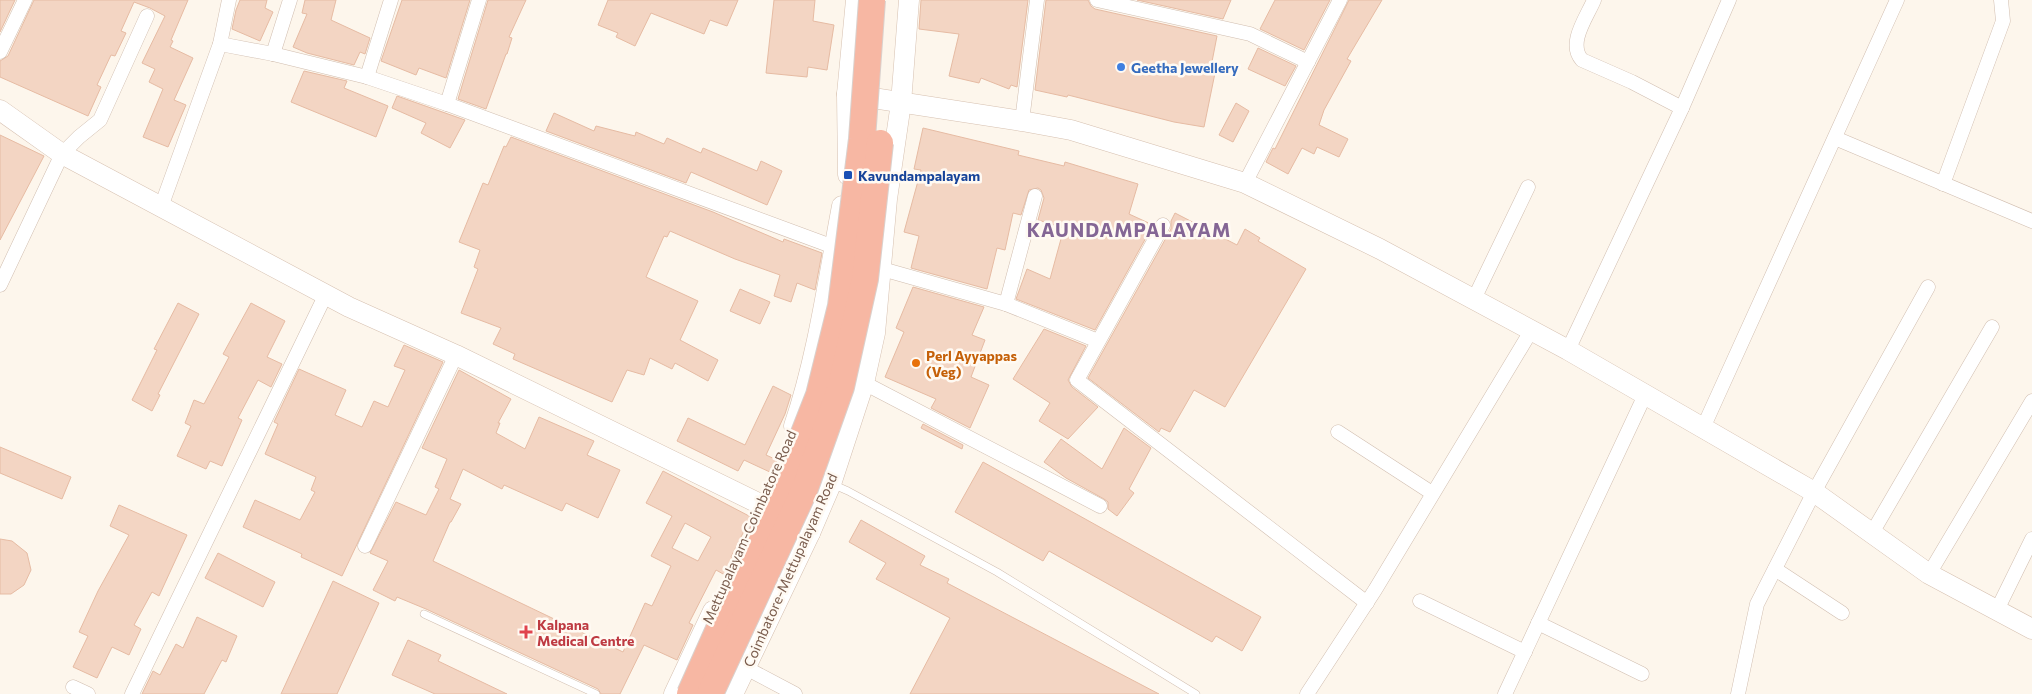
<svg xmlns="http://www.w3.org/2000/svg" width="2032" height="694" font-family="Commissioner,sans-serif">
<style>
.building{fill:#f3d5c3;stroke:#e6bba3;fill-rule:evenodd}
.lines{fill:none;stroke-linecap:round;stroke-linejoin:round}
.lane-casing{stroke:#d1beb0;stroke-width:8}
.street-casing{stroke:#d1beb0;stroke-width:15}
.secondary-casing{stroke:#d6c0b0;stroke-width:21}
.lane{stroke:#fff;stroke-width:7}
.street{stroke:#fff;stroke-width:14}
.secondary{stroke:#fff;stroke-width:20}
.highway-bridge-casing{stroke:#dad1cd;stroke-width:28;stroke-linecap:butt}
.highway-bridge{stroke:#f7b7a3;stroke-width:26}
.shop-dot{fill:#3f7fe0;stroke:#fffaf3;stroke-width:2}
.transit-dot{fill:#1a4fb4;stroke:#fffaf3;stroke-width:2}
.food-dot{fill:#e8710a;stroke:#fffaf3;stroke-width:2}
.health-dot{fill:#e0444e;stroke:#fffaf3;stroke-width:2}
.labels{text-anchor:middle;dominant-baseline:central;stroke-width:5;stroke-linejoin:round;paint-order:stroke}
.shop-label{font-size:14px;font-weight:bold;fill:#366cbe;stroke:#fffaf3;text-anchor:start}
.transit-label{font-size:14px;font-weight:bold;fill:#164399;stroke:#fffaf3;text-anchor:start}
.food-label{font-size:14px;font-weight:bold;fill:#c56008;stroke:#fffaf3;text-anchor:start}
.street-label{font-size:14px;fill:#7a5c4d;stroke:#fffaf3}
.health-label{font-size:14px;font-weight:bold;fill:#be3a42;stroke:#fffaf3;text-anchor:start}
.district-label{font-size:19px;font-weight:bold;letter-spacing:1px;fill:#846695;stroke:#fffaf3}
</style>
<rect width="100%" height="100%" fill="#fdf6ec"/>
<g class="building">
<polygon points="0,0 15,0 0,32"/>
<polygon points="34,0 188,0 171,40 173,41 170,47 193,58 174,100 186,105 168,147 143,137 163,89 149,82 155,69 142,63 165,16 150,8 134,2 121,31 126,33 115,56 111,55 97,85 101,87 88,116 0,77 0,61 8,56"/>
<polygon points="240,0 267,0 265,8 273,12 260,41 232,29 236,10"/>
<polygon points="305,0 336,0 331,20 370,38 365,54 360,52 354,65 307,53 293,47 307,14 302,13"/>
<polygon points="402,0 470,0 446,78 419,68 416,75 381,61"/>
<polygon points="488,0 526,0 509,37 512,38 507,54 506,54 486,109 458,99"/>
<polygon points="608,0 738,0 727,26 710,20 704,34 651,13 635,46 616,37 618,33 598,25"/>
<polygon points="774,0 815,0 813,21 834,25 827,70 808,67 807,77 766,73"/>
<polygon points="921,0 1028,0 1017,87 1011,85 1009,89 981,78 979,83 949,76 959,34 919,29"/>
<polygon points="1046,0 1088,0 1091,6 1095,9 1217,36 1210,72 1215,73 1204,127 1174,122 1068,95 1067,97 1035,90"/>
<polygon points="1137,0 1231,0 1223,19"/>
<polygon points="1275,0 1330,0 1304,50 1260,29"/>
<polygon points="1349,0 1382,0 1347,59 1351,61 1324,110 1319,125 1348,139 1339,157 1317,147 1314,154 1302,148 1288,174 1266,162 1273,148 1275,149"/>
<polygon points="1258,48 1296,66 1285,86 1248,69"/>
<polygon points="304,71 347,81 344,88 388,106 376,137 291,102"/>
<polygon points="397,96 465,120 450,148 421,133 426,123 392,108"/>
<polygon points="1236,103 1249,111 1233,142 1219,135"/>
<polygon points="554,113 594,131 596,126 635,136 636,132 664,144 667,138 701,153 703,148 757,171 761,161 782,171 767,205 691,172 686,183 546,131"/>
<polygon points="923,128 1019,151 1018,155 1064,166 1065,162 1138,184 1129,214 1153,225 1095,330 1016,299 1027,269 1050,279 1064,228 1038,220 1044,198 1041,190 1038,188 1029,190 1021,215 1013,213 1005,250 997,248 987,289 911,268 919,236 904,232 921,170 914,169"/>
<polygon points="0,135 44,156 0,240"/>
<polygon points="511,137 713,212 783,242 784,239 822,253 815,290 797,283 791,302 774,296 780,275 735,259 670,231 667,237 664,236 646,277 698,301 680,340 718,360 708,381 675,363 672,369 650,358 644,375 627,370 612,402 513,359 515,354 493,344 501,328 461,313 478,269 474,267 480,250 459,242 483,183 488,185 504,146 506,147"/>
<polygon points="1175,213 1237,245 1245,229 1260,238 1258,241 1306,269 1225,407 1194,390 1170,432 1161,428 1159,432 1088,378 1171,229 1171,221"/>
<polygon points="913,287 984,307 972,335 985,340 971,377 989,385 970,428 931,408 936,399 885,377 904,332 896,328"/>
<polygon points="740,289 770,302 760,324 730,311"/>
<polygon points="178,303 199,314 158,394 160,395 152,411 132,400 157,350 154,349"/>
<polygon points="251,303 285,321 267,357 282,364 271,387 258,380 238,418 242,420 222,466 210,461 206,469 177,456 191,426 185,423 194,400 204,404 229,357 223,354"/>
<polygon points="1044,329 1086,346 1068,380 1072,387 1098,407 1068,439 1039,421 1050,403 1013,379"/>
<polygon points="404,345 443,362 342,576 301,557 302,554 243,527 255,500 300,520 315,492 311,490 316,477 265,454 278,424 274,422 299,369 346,390 335,415 362,427 374,401 388,407 405,370 394,366"/>
<path d="M459,370L511,399L498,423H500L496,433L525,449L539,417L594,441L587,455L620,470L598,518L566,503L562,511L504,485L502,489L463,469L450,499L461,504L451,522H450L433,561L623,652L645,603L652,606L671,566L651,556L672,516L646,503L663,471L751,517L731,557L733,558L725,575L716,570L689,623L693,625L677,660L644,645L620,694H601L598,689L426,609L397,597L395,601L373,590L388,561L370,553L396,502L426,515L439,489L435,487L447,459L422,448ZM685,523L711,537L698,561L672,548Z"/>
<polygon points="773,386 791,395 785,414 766,455 777,460 772,473 744,460 738,471 677,441 688,418 745,445"/>
<polygon points="923,424 963,445 962,449 921,428"/>
<polygon points="1124,428 1151,448 1129,489 1134,493 1117,516 1108,509 1108,502 1104,499 1066,478 1044,462 1061,439 1102,469"/>
<polygon points="0,447 71,477 62,499 0,473"/>
<polygon points="983,462 1261,617 1242,651 1216,636 1212,642 1049,551 1043,561 955,512"/>
<polygon points="119,505 187,535 159,596 152,592 134,625 141,629 129,655 112,647 97,678 73,667 88,636 79,632 98,591 129,535 110,526"/>
<polygon points="861,520 925,556 920,565 949,579 947,583 1159,694 910,694 950,618 876,579 886,563 849,542"/>
<polygon points="0,539 12,541 27,553 31,570 24,585 11,594 0,594"/>
<polygon points="218,553 275,582 263,607 205,578"/>
<polygon points="333,581 379,603 337,694 281,694"/>
<polygon points="197,617 237,636 226,662 222,660 204,694 142,694 153,671 160,675 176,644 183,648"/>
<polygon points="408,640 441,655 438,661 507,694 435,694 392,675"/>
</g>
<g class="lines">
<defs>
<g id="lane">
<polyline points="832,484 848,491 997,572 1196,694"/>
<polyline points="424,614 596,694"/>
</g>
<g id="street">
<polyline points="1097,0 1250,34 1308,62"/>
<polyline points="220,44 273,54 367,77 447,104 834,247"/>
<polyline points="0,52 25,0"/>
<polyline points="273,54 290,0"/>
<polyline points="367,77 391,0"/>
<polyline points="447,104 479,0"/>
<polyline points="1682,108 1729,0"/>
<polyline points="1022,121 1037,0"/>
<polyline points="1835,138 2032,221"/>
<polyline points="1245,183 1340,0"/>
<polyline points="1943,184 2003,21 2001,0"/>
<polyline points="161,207 220,44 229,0"/>
<polyline points="1163,225 1077,380 1367,603"/>
<polyline points="882,269 1006,304 1098,341"/>
<polyline points="0,285 62,154 79,137 100,120 147,16"/>
<polyline points="1474,299 1528,187"/>
<polyline points="1006,304 1035,196"/>
<path d="M1568,350L1682,108L1632,82L1582,60C1567,43 1587,17 1594,0"/>
<polyline points="864,383 1100,506"/>
<polyline points="1703,428 1897,0"/>
<polyline points="1338,432 1432,493"/>
<polyline points="1872,533 1992,327"/>
<polyline points="365,546 456,355"/>
<polyline points="1775,569 1842,613"/>
<polyline points="1929,574 2032,401"/>
<polyline points="1420,601 1525,652"/>
<polyline points="1997,610 2032,539"/>
<polyline points="1538,623 1642,674"/>
<polyline points="746,668 795,694"/>
<polyline points="73,687 88,694"/>
<polyline points="132,694 326,294"/>
<polyline points="1307,694 1375,590 1531,331"/>
<polyline points="1505,694 1645,395"/>
<polyline points="1738,694 1757,604 1814,492 1928,287"/>
</g>
<g id="secondary">
<polyline points="847,94 1022,121 1071,130 1245,183 1380,249 1568,350 1814,492 1929,574 2032,629"/>
<polyline points="0,110 62,154 349,307 456,355 762,505 810,533"/>
<polyline points="848,175 847,94 856,0"/>
<path d="M794,426C818,355 828,280 842,206"/>
<polyline points="674,694 713,611"/>
<polyline points="733,694 810,533 831,484 864,383 875,333 887,199 901,103 909,0"/>
</g>
</defs>
<use href="#lane" class="lane-casing"/>
<use href="#street" class="street-casing"/>
<use href="#secondary" class="secondary-casing"/>
<use href="#lane" class="lane"/>
<use href="#street" class="street"/>
<use href="#secondary" class="secondary"/>
<defs>
<g id="highway-bridge">
<polyline points="690,694 786,479 819,395 841,306 862,139 872,0"/>
<polyline points="710,694 804,491 841,387 865,279 880,143"/>
</g>
</defs>
<use href="#highway-bridge" class="highway-bridge-casing"/>
<use href="#highway-bridge" class="highway-bridge"/>
</g>
<circle class="shop-dot" cx="1121" cy="67" r="5"/>
<rect class="transit-dot" x="843" y="170" width="10" height="10" rx="2.5"/>
<circle class="food-dot" cx="916" cy="363" r="5"/>
<path class="health-dot" d="M523.5 624.5h5v5h5v5h-5v5h-5v-5h-5v-5h5z"/>
<g class="labels">
<g class="shop-label">
<text x="1131" y="67">Geetha Jewellery</text>
</g>
<g class="transit-label">
<text x="858" y="175">Kavundampalayam</text>
</g>
<g class="food-label">
<text x="926" y="355">Perl Ayyappas<tspan x="926" dy="16">(Veg)</tspan></text>
</g>
<g class="street-label">
<text transform="translate(749 527) rotate(-66)">Mettupalayam-Coimbatore Road</text>
<text transform="translate(790 570) rotate(-66)">Coimbatore-Mettupalayam Road</text>
</g>
<g class="health-label">
<text x="537" y="624">Kalpana<tspan x="537" dy="16">Medical Centre</tspan></text>
</g>
<g class="district-label">
<text x="1129" y="229">KAUNDAMPALAYAM</text>
</g>
</g>
</svg>
